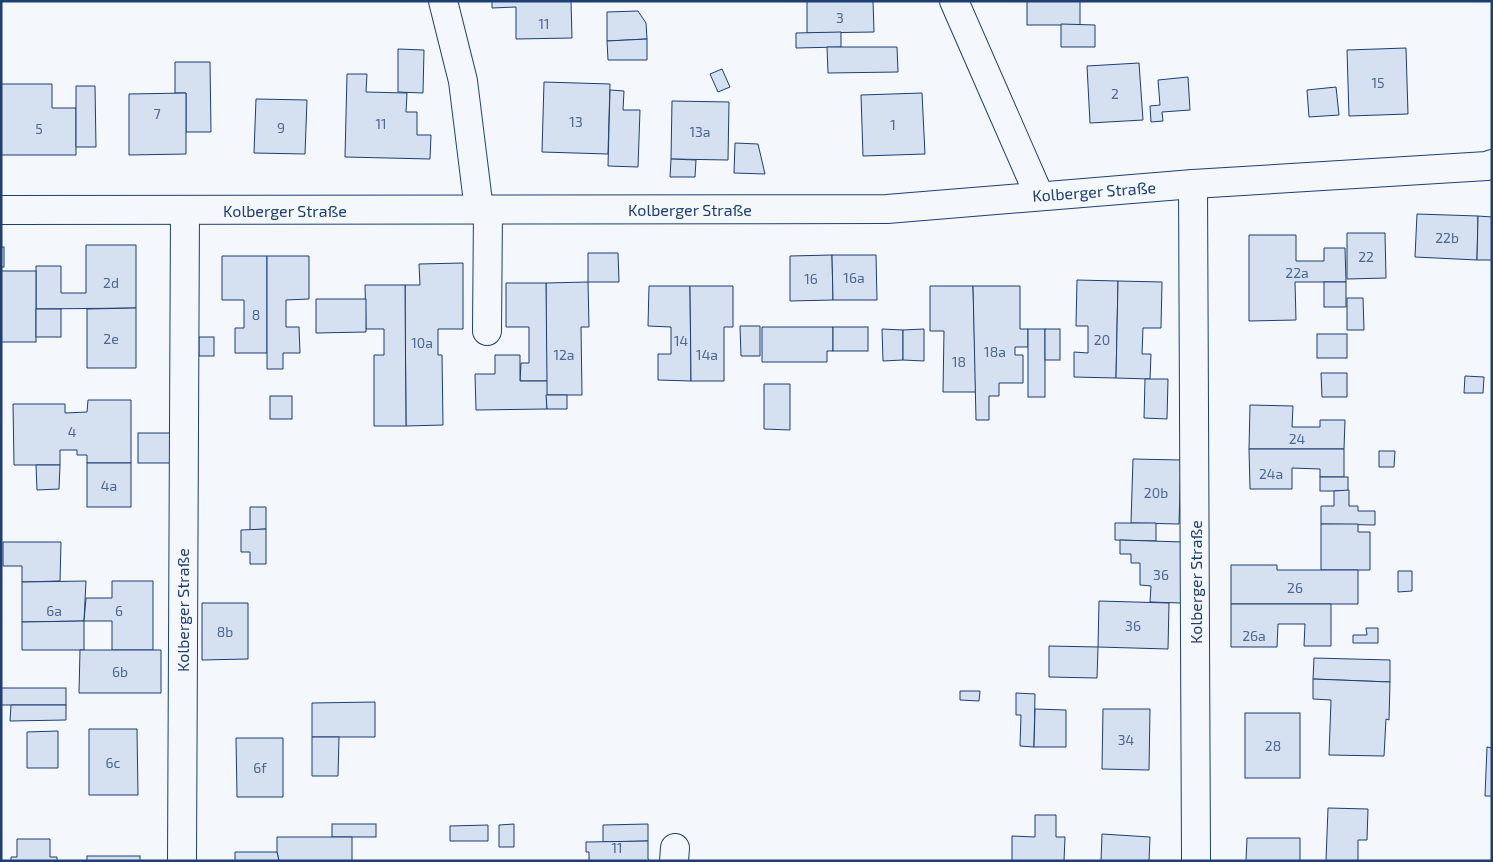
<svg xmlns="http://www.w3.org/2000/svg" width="1493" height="862" font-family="'Exo 2',sans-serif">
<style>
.building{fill:#d5e0f0;stroke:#1d3f73}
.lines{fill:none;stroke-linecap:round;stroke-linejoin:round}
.minor-casing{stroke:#1d3f73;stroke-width:30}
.minor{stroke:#f4f7fb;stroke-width:28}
.labels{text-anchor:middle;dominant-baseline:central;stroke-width:4;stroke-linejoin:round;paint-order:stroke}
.number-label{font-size:14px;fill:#4b6792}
.street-label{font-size:16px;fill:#1d3f73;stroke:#f4f7fb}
</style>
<rect width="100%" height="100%" fill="#f4f7fb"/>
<g class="building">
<polygon points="492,1 571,1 572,38 516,39 516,7 492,8"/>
<polygon points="807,1 873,1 874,32 807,33"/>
<rect x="1027" y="1" width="53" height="24"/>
<polygon points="638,11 646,23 647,39 607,41 607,12"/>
<polygon points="1061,24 1095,25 1095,47 1061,47"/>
<polygon points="841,32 841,47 796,48 796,33"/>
<polygon points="647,39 647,60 608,60 607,41"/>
<polygon points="827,47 897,47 898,72 828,73"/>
<polygon points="1406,48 1408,114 1349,116 1347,50"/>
<polygon points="398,49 424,50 423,93 398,92"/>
<polygon points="175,62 210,62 211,132 186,132 186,93 175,93"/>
<polygon points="1139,63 1143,120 1090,123 1087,66"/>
<polygon points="722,69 730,87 718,92 710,74"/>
<polygon points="347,74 367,74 366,92 407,93 406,112 417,112 417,135 431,135 430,159 345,157"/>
<polygon points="1188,77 1190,110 1162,112 1163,121 1151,122 1150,106 1160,105 1158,80"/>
<polygon points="544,82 610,84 608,154 542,152"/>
<polygon points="1,84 52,84 52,108 76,108 76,155 1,155"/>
<polygon points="76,86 95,86 96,147 76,147"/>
<polygon points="1336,87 1339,115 1309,117 1307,90"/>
<polygon points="610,90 624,91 623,110 640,110 638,167 608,166"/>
<polygon points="186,93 186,154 129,155 129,94"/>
<polygon points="922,93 925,154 863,156 861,95"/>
<polygon points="256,99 307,100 305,154 254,153"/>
<polygon points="672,101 729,102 728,160 671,159"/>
<polygon points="735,143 758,144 765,174 734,173"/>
<polygon points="671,159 696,160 695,177 670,177"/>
<polygon points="1417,214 1478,216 1477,260 1415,257"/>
<polygon points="1478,216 1492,217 1492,260 1477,260"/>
<polygon points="1347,233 1385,233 1386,278 1347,279"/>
<polygon points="1249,235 1296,235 1296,261 1324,261 1324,248 1345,248 1346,282 1295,282 1296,320 1249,321"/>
<polygon points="86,245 136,245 136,308 36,309 36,266 61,266 61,293 86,293"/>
<rect x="1" y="247" width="3" height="20"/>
<polygon points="588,253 618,253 619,282 588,282"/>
<polygon points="832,255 833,300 790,301 790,256"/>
<polygon points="832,255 876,255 877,300 833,300"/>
<polygon points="222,256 267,256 267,353 235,353 235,328 244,328 244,300 222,300"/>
<polygon points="267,256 309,256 309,299 286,300 286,327 299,327 300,353 283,353 283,369 267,369"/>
<polygon points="463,263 463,329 438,329 438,355 442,355 443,425 406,426 405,285 420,285 419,264"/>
<rect x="1" y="271" width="35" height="71"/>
<polygon points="1077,280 1118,281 1116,378 1074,377 1074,352 1088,353 1088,326 1076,326"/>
<polygon points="1118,281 1162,282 1161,328 1143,328 1142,354 1151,354 1150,379 1116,378"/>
<polygon points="588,282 589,327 581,327 582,395 546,395 546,283"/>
<rect x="1324" y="282" width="22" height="25"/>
<polygon points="506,283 546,283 547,381 520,381 521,363 529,363 529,327 506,327"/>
<polygon points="365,285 405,285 406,426 374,426 374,355 384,355 384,329 366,329"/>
<polygon points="649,286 690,286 691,381 658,380 658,354 671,354 671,327 648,326"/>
<polygon points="690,286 733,286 733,327 724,327 724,381 691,381"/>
<polygon points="930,286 973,286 976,392 943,392 944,331 930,331"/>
<polygon points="973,286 1020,286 1020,329 1028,329 1028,347 1015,347 1015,355 1023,355 1023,383 999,383 999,396 989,396 989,420 976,420"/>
<polygon points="1347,298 1363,298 1364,330 1347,330"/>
<polygon points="316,299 366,299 366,332 316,333"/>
<polygon points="136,308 136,368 87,368 87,309"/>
<rect x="36" y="309" width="25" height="28"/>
<polygon points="740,326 760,326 760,356 741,356"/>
<polygon points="762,327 833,327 833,351 827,351 827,362 762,362"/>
<rect x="833" y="327" width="35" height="24"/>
<polygon points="882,329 903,330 903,360 883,361"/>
<polygon points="924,329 924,361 903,360 903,330"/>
<rect x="1028" y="329" width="17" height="68"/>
<rect x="1045" y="329" width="15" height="31"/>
<rect x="1317" y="334" width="30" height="24"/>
<rect x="199" y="337" width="15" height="19"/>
<polygon points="495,355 520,355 520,381 547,381 547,409 476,410 475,374 495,374"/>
<polygon points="1321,373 1347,373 1347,397 1322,397"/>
<polygon points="1465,376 1484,377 1483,393 1464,393"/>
<polygon points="1145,379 1168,379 1167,419 1144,418"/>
<polygon points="764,384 790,384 790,430 764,429"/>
<polygon points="546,395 567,395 567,409 547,409"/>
<rect x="270" y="396" width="22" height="23"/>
<polygon points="88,400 131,400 131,463 87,463 87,455 77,455 77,450 60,450 60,465 14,465 13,404 65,404 65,413 87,412"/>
<polygon points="1250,405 1293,406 1292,427 1320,427 1320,420 1345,420 1344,449 1249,449"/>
<rect x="138" y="433" width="35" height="30"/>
<polygon points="1249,449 1344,449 1344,477 1320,477 1320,469 1292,468 1292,489 1250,489"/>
<polygon points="1379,451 1395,451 1394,467 1379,467"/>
<polygon points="1133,459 1181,460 1179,524 1131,523"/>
<rect x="87" y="463" width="44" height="44"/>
<polygon points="36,465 60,465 59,489 37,490"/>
<rect x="1320" y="477" width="28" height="14"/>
<polygon points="1349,490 1349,506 1358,506 1358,511 1375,511 1375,525 1321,524 1321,506 1334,506 1334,491"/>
<polygon points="250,507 266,507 266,529 250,530"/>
<polygon points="1115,523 1156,523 1156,541 1115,540"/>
<polygon points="1321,524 1358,524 1358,532 1370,532 1370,570 1321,570"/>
<polygon points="266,529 266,564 250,564 250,552 241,552 241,530"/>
<polygon points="1120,540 1183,542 1181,603 1150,602 1151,586 1140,585 1140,563 1131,563 1131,554 1120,554"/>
<polygon points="3,542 61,542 60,581 22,582 22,566 3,566"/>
<polygon points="1231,565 1277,565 1277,570 1358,570 1358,604 1231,604"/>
<polygon points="1398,571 1412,571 1412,591 1398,592"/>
<polygon points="86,581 84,621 22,622 22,582"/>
<polygon points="112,581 153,581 153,650 112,650 112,621 84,621 86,598 112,598"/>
<polygon points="1099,601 1169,603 1168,649 1098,647"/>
<polygon points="202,603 248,603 248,659 202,660"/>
<polygon points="1231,604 1331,604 1331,646 1304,646 1305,624 1278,624 1277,647 1231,647"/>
<polygon points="84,621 84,650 22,650 22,622"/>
<polygon points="1366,628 1378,628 1378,643 1353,643 1353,635 1367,635"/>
<polygon points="1049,646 1098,647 1097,678 1049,677"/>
<polygon points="80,650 161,650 161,693 79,693"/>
<polygon points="1314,658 1390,660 1390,682 1313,679"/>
<polygon points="1313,679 1390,682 1389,720 1386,719 1384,756 1329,755 1331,700 1313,699"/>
<rect x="1" y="688" width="65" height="17"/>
<polygon points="960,691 980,691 979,701 960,700"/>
<polygon points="1016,693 1035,694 1034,747 1020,746 1021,715 1016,715"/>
<polygon points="375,702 375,737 312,737 312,703"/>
<polygon points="11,705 66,705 66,720 10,721"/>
<polygon points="1035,709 1066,710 1066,747 1034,747"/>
<polygon points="1103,709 1150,709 1149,770 1102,769"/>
<rect x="1245" y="713" width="55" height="65"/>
<polygon points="89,729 137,729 138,795 89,795"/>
<polygon points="58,731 58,768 27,768 27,732"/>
<polygon points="312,737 339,737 338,776 312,776"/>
<polygon points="236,738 283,738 283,797 237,797"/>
<polygon points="1487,747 1492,748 1492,796 1485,796"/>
<polygon points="1328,808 1368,809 1367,840 1358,840 1358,861 1326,861"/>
<polygon points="1035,815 1056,815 1056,837 1065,837 1064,861 1012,861 1012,836 1035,837"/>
<rect x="332" y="824" width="44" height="13"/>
<polygon points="514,824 514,847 499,847 499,825"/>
<polygon points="648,824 648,841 603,842 603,825"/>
<polygon points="488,825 488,841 450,841 450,826"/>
<polygon points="1102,834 1150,837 1149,861 1101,861"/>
<polygon points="277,837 352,837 352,861 279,861 277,852"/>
<polygon points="1247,838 1300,838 1300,861 1246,861"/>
<polygon points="17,839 50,839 50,857 57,857 57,861 11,861 11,857 17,857"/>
<polygon points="648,841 648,859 650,861 589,861 589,852 586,852 586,842"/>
<polygon points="235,852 277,852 279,861 235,861"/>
<rect x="87" y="856" width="53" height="5"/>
</g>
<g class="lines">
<defs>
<g id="minor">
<polyline points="443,1 463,81 479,210"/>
<polyline points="954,1 1039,195"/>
<polyline points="1193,184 1196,861"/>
<polyline points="1,210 887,209 1193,184 1487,166 1492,164"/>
<polyline points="487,331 488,210"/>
<polyline points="182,861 185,210"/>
<polyline points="674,861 675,848"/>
</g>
</defs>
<use href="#minor" class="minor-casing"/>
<use href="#minor" class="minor"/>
</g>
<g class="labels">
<g class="number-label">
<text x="840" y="17">3</text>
<text x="544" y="23">11</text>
<text x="1378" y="82">15</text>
<text x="1115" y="93">2</text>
<text x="157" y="113">7</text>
<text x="576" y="121">13</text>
<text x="381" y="123">11</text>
<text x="893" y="124">1</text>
<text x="281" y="127">9</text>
<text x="39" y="128">5</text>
<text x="700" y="131">13a</text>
<text x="1447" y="237">22b</text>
<text x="1366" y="256">22</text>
<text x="1297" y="272">22a</text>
<text x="854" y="277">16a</text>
<text x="811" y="278">16</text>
<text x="111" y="282">2d</text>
<text x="256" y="314">8</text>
<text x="111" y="338">2e</text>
<text x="1102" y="339">20</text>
<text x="681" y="340">14</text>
<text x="422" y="342">10a</text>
<text x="995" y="351">18a</text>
<text x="564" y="354">12a</text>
<text x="707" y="354">14a</text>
<text x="959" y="361">18</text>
<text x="72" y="431">4</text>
<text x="1297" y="438">24</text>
<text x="1271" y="473">24a</text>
<text x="109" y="485">4a</text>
<text x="1156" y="492">20b</text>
<text x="1161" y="574">36</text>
<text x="1295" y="587">26</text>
<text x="54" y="610">6a</text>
<text x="119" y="610">6</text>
<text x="1133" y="625">36</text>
<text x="225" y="631">8b</text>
<text x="1254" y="635">26a</text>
<text x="120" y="671">6b</text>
<text x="1126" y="739">34</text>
<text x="1273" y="745">28</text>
<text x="113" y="762">6c</text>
<text x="260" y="767">6f</text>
<text x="617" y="847">11</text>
</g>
<g class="street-label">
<text transform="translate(1094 191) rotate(-4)">Kolberger Straße</text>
<text x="690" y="209">Kolberger Straße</text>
<text x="285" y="210">Kolberger Straße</text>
<text transform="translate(1195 582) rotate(-90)">Kolberger Straße</text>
<text transform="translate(182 610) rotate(-90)">Kolberger Straße</text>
</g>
</g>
<rect width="1493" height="862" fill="none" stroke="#1d3f73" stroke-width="5"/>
</svg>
